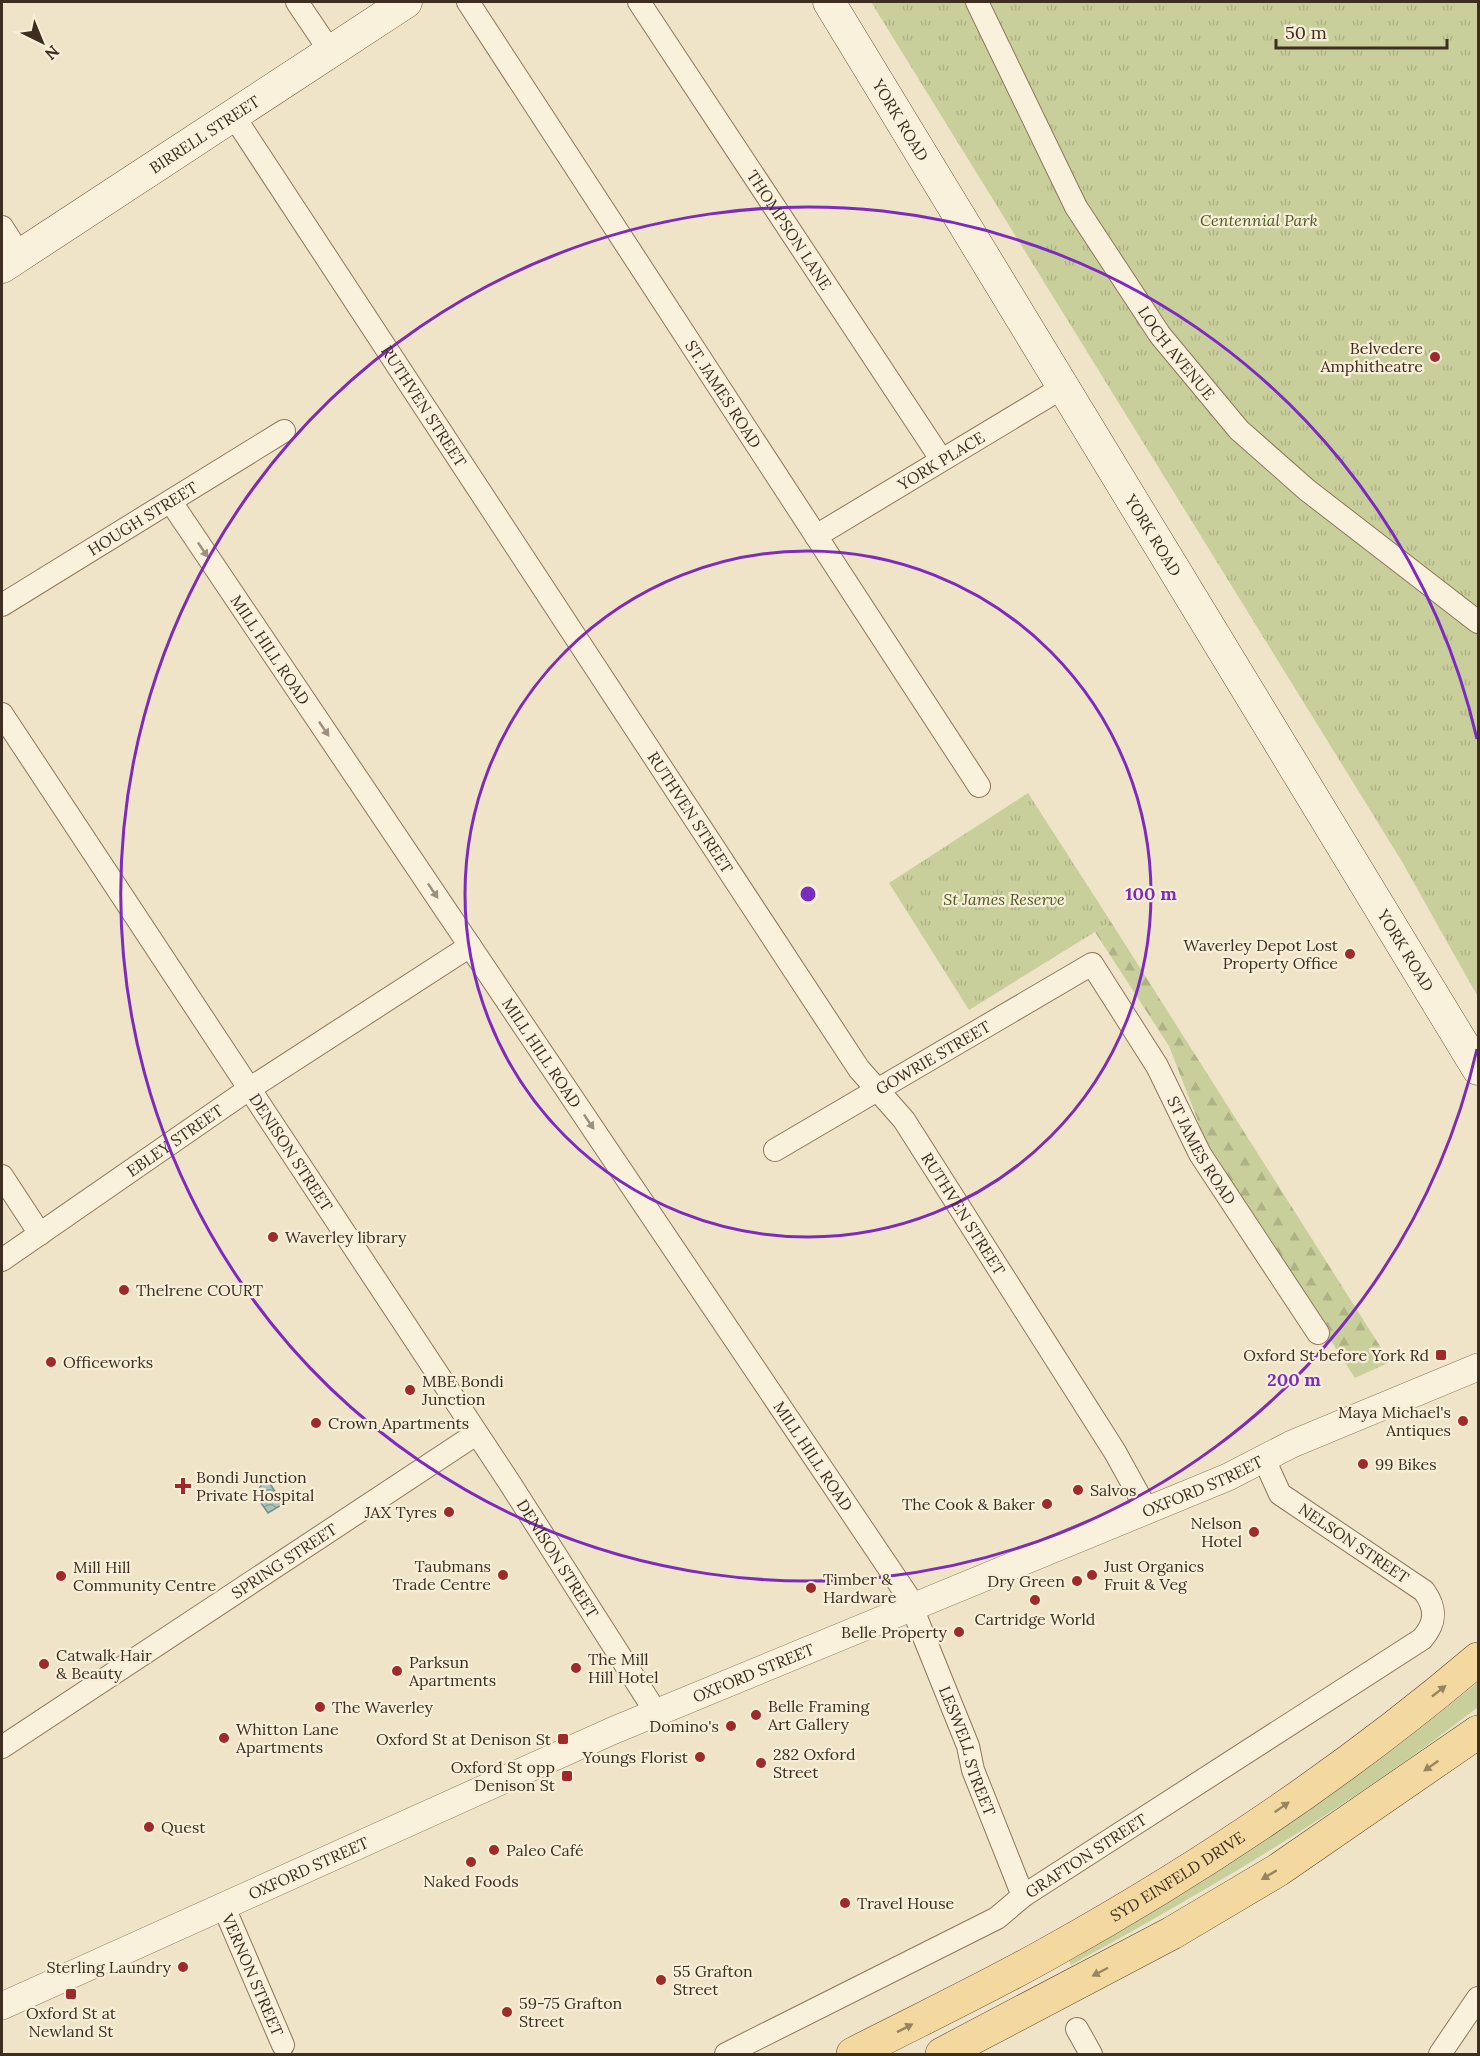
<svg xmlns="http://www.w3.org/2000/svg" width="1480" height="2056" font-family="Lora,serif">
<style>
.grass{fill:#c9cf9b}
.forest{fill:url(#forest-firs)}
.park{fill:url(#park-tufts)}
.water{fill:url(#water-waves);stroke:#6f938a;stroke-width:1.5}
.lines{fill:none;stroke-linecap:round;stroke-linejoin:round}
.minor-casing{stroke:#8d765c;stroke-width:24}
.tertiary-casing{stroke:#8d765c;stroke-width:28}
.secondary-casing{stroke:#6f573f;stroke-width:33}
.primary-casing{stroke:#5b4430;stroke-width:34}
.minor{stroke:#faf1dc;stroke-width:22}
.tertiary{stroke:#faf1dc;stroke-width:27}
.secondary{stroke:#faf1dc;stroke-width:32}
.primary{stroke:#f3d9a0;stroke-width:33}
.oneway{fill:#9c907e}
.oneway2{fill:#988460}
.ring{fill:none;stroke:#7b2cbf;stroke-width:3}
.poi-dot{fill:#9e2a2b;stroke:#f7eed8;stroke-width:2}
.labels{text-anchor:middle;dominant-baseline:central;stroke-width:4.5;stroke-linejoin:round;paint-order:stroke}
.street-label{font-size:16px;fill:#3d2e20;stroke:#f7eed8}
.park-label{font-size:16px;font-style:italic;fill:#4d5a26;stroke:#f7eed8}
.poi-label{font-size:16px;fill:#3d2e20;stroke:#f7eed8;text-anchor:start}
.centre{fill:#7b2cbf;stroke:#f7eed8;stroke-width:3}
.ring-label{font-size:18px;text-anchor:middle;font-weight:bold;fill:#7b2cbf;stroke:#f7eed8;stroke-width:4.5;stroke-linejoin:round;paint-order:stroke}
</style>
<defs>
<pattern id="forest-firs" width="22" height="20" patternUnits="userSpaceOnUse" patternTransform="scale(1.5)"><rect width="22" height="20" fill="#c9cf9b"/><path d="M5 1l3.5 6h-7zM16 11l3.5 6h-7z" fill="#aeb285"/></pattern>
<pattern id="park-tufts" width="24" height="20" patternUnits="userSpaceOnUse" patternTransform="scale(1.5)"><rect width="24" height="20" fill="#c9cf9b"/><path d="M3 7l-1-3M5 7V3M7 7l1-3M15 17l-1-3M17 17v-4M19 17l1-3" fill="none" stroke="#aeb285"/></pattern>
<pattern id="water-waves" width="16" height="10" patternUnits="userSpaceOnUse" patternTransform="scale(1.5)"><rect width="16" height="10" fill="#a9c4bc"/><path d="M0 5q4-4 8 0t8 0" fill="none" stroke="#8ba098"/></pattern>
</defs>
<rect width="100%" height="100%" fill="#f0e4c8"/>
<path class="grass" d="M1478,1682V1707C1351,1806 1212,1888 1071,1965L1069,1961C1213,1879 1350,1787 1478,1682Z"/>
<polygon class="forest" points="1111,922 1390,1362 1355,1378 1227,1179 1205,1139 1169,1046 1095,932"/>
<g class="park">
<polygon points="871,2 1478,2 1478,997 1401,860"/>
<polygon points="1028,793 1111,922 969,1010 889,883"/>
</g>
<polygon class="water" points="263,1482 269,1482 283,1504 268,1513 259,1500 263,1495 259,1489"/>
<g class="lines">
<defs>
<g id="minor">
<polyline points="297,2 330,51"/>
<path id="s1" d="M468,2L979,786"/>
<path id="s2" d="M639,2L941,459"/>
<path id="s3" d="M977,2L1076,207L1160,335L1239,430L1307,490L1478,622"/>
<path id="s4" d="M233,115L859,1069L904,1120L1115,1452L1147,1510"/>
<polyline points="2,227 20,255"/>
<path id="s5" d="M171,502L907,1595L968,1746L973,1770L1023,1896"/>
<path id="s6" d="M816,536L1065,386"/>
<path id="s7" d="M2,605L284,431"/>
<path id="s8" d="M2,714L511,1485L657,1714"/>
<path id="s9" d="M775,1150L1092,964L1157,1066L1200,1154L1318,1333"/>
<polyline points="2,1176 40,1234"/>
<path id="s10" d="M2,1260L249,1089L470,946"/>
<path id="s11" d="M2,1747L476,1434"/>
<path id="s12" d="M223,1905L283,2045"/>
<polyline points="1077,2029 1091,2054"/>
<path id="s13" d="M726,2054L997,1918L1023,1896L1422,1639C1436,1623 1437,1609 1424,1591L1280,1494L1264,1459"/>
<polyline points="1440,2054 1478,1998"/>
</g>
<g id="tertiary">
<path id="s14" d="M2,2006L612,1731L1228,1477L1292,1444L1478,1367"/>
</g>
<g id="secondary">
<path id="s15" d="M829,2L1478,1069"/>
<path id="s16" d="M2,267L406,2"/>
</g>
<g id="primary">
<path id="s17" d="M853,2054C917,2021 983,1990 1047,1954C1198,1870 1346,1771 1478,1659"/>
<polyline points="942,2054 1172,1933 1278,1870 1478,1732"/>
</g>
</defs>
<use href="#minor" class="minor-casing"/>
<use href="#tertiary" class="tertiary-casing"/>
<use href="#secondary" class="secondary-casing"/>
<use href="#primary" class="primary-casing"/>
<use href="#minor" class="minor"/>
<use href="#tertiary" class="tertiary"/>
<use href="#secondary" class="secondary"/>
<use href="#primary" class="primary"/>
</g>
<defs><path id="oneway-solid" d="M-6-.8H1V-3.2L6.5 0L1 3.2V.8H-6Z" transform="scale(1.5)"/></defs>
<g class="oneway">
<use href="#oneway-solid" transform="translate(203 550) rotate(56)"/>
<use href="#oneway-solid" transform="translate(324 729) rotate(56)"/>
<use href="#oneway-solid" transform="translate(433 891) rotate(56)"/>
<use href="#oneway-solid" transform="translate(589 1122) rotate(56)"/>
</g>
<g class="oneway2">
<use href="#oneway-solid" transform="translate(1439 1691) rotate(-38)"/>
<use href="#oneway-solid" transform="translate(1431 1766) rotate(145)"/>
<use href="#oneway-solid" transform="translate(1282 1807) rotate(-35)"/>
<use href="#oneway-solid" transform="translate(1269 1875) rotate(149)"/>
<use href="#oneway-solid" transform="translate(1100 1972) rotate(152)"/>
<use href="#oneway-solid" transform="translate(905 2028) rotate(-27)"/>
</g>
<g class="ring">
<circle cx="808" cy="894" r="343"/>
<path d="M1477 1049A687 687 0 1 1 1477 739"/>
</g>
<g class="poi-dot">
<circle cx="1435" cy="357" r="6"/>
<circle cx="1350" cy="954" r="6"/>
<circle cx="273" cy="1237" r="6"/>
<circle cx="124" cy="1290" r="6"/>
<rect x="1435" y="1349" width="12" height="12" rx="3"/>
<circle cx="51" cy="1362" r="6"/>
<circle cx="410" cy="1390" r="6"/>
<circle cx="1463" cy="1421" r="6"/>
<circle cx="316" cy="1423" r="6"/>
<circle cx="1363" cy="1464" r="6"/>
<path d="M180 1477h6v6h6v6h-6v6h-6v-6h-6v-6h6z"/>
<circle cx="1078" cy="1490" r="6"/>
<circle cx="1047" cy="1504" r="6"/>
<circle cx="449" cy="1512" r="6"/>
<circle cx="1254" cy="1532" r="6"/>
<circle cx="503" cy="1575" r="6"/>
<circle cx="1092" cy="1575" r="6"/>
<circle cx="61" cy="1576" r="6"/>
<circle cx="1077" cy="1581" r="6"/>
<circle cx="811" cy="1588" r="6"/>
<circle cx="1035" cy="1600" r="6"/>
<circle cx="959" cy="1632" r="6"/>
<circle cx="44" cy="1664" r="6"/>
<circle cx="576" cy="1668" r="6"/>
<circle cx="397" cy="1671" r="6"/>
<circle cx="320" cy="1707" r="6"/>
<circle cx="756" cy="1715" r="6"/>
<circle cx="731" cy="1726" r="6"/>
<circle cx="224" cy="1738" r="6"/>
<rect x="557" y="1733" width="12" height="12" rx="3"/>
<circle cx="700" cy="1757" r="6"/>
<circle cx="761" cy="1763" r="6"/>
<rect x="561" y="1770" width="12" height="12" rx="3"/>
<circle cx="149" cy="1827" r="6"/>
<circle cx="494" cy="1850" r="6"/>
<circle cx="471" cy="1862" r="6"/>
<circle cx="845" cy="1903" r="6"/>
<circle cx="183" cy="1967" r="6"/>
<circle cx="661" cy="1980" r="6"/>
<rect x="65" y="1988" width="12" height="12" rx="3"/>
<circle cx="507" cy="2012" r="6"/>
</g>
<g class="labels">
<g class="street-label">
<text stroke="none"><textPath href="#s15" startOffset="138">YORK ROAD</textPath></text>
<text stroke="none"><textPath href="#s16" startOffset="242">BIRRELL STREET</textPath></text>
<text stroke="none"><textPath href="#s2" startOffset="273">THOMPSON LANE</textPath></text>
<text stroke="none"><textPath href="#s3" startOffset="405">LOCH AVENUE</textPath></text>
<text stroke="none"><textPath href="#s1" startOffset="468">ST. JAMES ROAD</textPath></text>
<text stroke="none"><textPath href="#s4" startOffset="348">RUTHVEN STREET</textPath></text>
<text stroke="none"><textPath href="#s6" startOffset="146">YORK PLACE</textPath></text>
<text stroke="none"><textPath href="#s7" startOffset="165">HOUGH STREET</textPath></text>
<text stroke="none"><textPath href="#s15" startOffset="624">YORK ROAD</textPath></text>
<text stroke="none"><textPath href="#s5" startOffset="178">MILL HILL ROAD</textPath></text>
<text stroke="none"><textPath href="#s4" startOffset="834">RUTHVEN STREET</textPath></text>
<text stroke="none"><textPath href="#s15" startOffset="1110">YORK ROAD</textPath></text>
<text stroke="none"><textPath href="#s5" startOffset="664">MILL HILL ROAD</textPath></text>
<text stroke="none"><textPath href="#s9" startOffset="183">GOWRIE STREET</textPath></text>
<text stroke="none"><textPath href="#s10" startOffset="210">EBLEY STREET</textPath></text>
<text stroke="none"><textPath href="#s9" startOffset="584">ST JAMES ROAD</textPath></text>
<text stroke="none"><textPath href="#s8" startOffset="525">DENISON STREET</textPath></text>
<text stroke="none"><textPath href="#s4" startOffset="1320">RUTHVEN STREET</textPath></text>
<text stroke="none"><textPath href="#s5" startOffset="1150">MILL HILL ROAD</textPath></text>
<text stroke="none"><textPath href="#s14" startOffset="1308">OXFORD STREET</textPath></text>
<text transform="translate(1354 1543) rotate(34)">NELSON STREET</text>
<text stroke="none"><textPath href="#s8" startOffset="1011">DENISON STREET</textPath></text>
<text stroke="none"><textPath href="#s11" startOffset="338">SPRING STREET</textPath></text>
<text stroke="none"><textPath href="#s14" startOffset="822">OXFORD STREET</textPath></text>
<text stroke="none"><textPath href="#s5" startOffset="1485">LESWELL STREET</textPath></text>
<text stroke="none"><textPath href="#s13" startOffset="412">GRAFTON STREET</textPath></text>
<text stroke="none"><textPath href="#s14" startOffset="336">OXFORD STREET</textPath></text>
<text stroke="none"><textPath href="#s17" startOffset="370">SYD EINFELD DRIVE</textPath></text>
<text stroke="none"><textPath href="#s12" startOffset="76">VERNON STREET</textPath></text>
</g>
<g class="park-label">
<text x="1259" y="220">Centennial Park</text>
<text x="1004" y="899">St James Reserve</text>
</g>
<g class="poi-label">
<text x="1423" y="348" text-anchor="end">Belvedere<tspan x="1423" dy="18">Amphitheatre</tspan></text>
<text x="1338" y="945" text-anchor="end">Waverley Depot Lost<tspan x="1338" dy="18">Property Office</tspan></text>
<text x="285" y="1237">Waverley library</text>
<text x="136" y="1290">Thelrene COURT</text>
<text x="1429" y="1355" text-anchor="end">Oxford St before York Rd</text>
<text x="63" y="1362">Officeworks</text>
<text x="422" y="1381">MBE Bondi<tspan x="422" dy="18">Junction</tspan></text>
<text x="1451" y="1412" text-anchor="end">Maya Michael's<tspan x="1451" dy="18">Antiques</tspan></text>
<text x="328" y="1423">Crown Apartments</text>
<text x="1375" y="1464">99 Bikes</text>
<text x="196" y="1477">Bondi Junction<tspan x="196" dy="18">Private Hospital</tspan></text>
<text x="1090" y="1490">Salvos</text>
<text x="1035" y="1504" text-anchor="end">The Cook &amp; Baker</text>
<text x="437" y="1512" text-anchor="end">JAX Tyres</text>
<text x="1242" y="1523" text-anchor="end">Nelson<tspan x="1242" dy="18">Hotel</tspan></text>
<text x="491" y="1566" text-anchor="end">Taubmans<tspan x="491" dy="18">Trade Centre</tspan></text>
<text x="1104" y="1566">Just Organics<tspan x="1104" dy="18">Fruit &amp; Veg</tspan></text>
<text x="73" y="1567">Mill Hill<tspan x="73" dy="18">Community Centre</tspan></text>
<text x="823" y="1579">Timber &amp;<tspan x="823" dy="18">Hardware</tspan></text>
<text x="1065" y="1581" text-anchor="end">Dry Green</text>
<text x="1035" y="1619" text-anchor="middle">Cartridge World</text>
<text x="947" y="1632" text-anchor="end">Belle Property</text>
<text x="56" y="1655">Catwalk Hair<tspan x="56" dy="18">&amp; Beauty</tspan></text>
<text x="588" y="1659">The Mill<tspan x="588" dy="18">Hill Hotel</tspan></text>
<text x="409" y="1662">Parksun<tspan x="409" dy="18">Apartments</tspan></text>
<text x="768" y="1706">Belle Framing<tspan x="768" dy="18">Art Gallery</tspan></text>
<text x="332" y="1707">The Waverley</text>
<text x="719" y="1726" text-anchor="end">Domino's</text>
<text x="236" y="1729">Whitton Lane<tspan x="236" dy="18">Apartments</tspan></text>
<text x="551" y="1739" text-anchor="end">Oxford St at Denison St</text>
<text x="773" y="1754">282 Oxford<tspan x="773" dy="18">Street</tspan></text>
<text x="688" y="1757" text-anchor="end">Youngs Florist</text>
<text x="555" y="1767" text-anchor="end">Oxford St opp<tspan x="555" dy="18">Denison St</tspan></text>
<text x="161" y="1827">Quest</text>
<text x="506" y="1850">Paleo Café</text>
<text x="471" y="1881" text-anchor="middle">Naked Foods</text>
<text x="857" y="1903">Travel House</text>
<text x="171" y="1967" text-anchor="end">Sterling Laundry</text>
<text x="673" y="1971">55 Grafton<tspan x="673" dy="18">Street</tspan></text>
<text x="519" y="2003">59-75 Grafton<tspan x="519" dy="18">Street</tspan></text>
<text x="71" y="2013" text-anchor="middle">Oxford St at<tspan x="71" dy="18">Newland St</tspan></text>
</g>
</g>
<circle cx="808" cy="894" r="9" class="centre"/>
<g class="ring-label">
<text x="1151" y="900">100 m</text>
<text x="1294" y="1386">200 m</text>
</g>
<rect width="1480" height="2056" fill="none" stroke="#3d2e20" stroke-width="6"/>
<g transform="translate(42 42) rotate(137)" stroke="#f7eed8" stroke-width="4.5" paint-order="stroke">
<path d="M0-4.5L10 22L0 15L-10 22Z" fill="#3d2e20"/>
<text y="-9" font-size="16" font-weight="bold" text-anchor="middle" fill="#3d2e20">N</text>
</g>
<path d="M1276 39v9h171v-9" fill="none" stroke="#3d2e20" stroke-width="3"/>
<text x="1285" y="39" font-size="18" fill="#3d2e20" stroke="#f7eed8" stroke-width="4.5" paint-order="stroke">50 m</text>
</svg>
